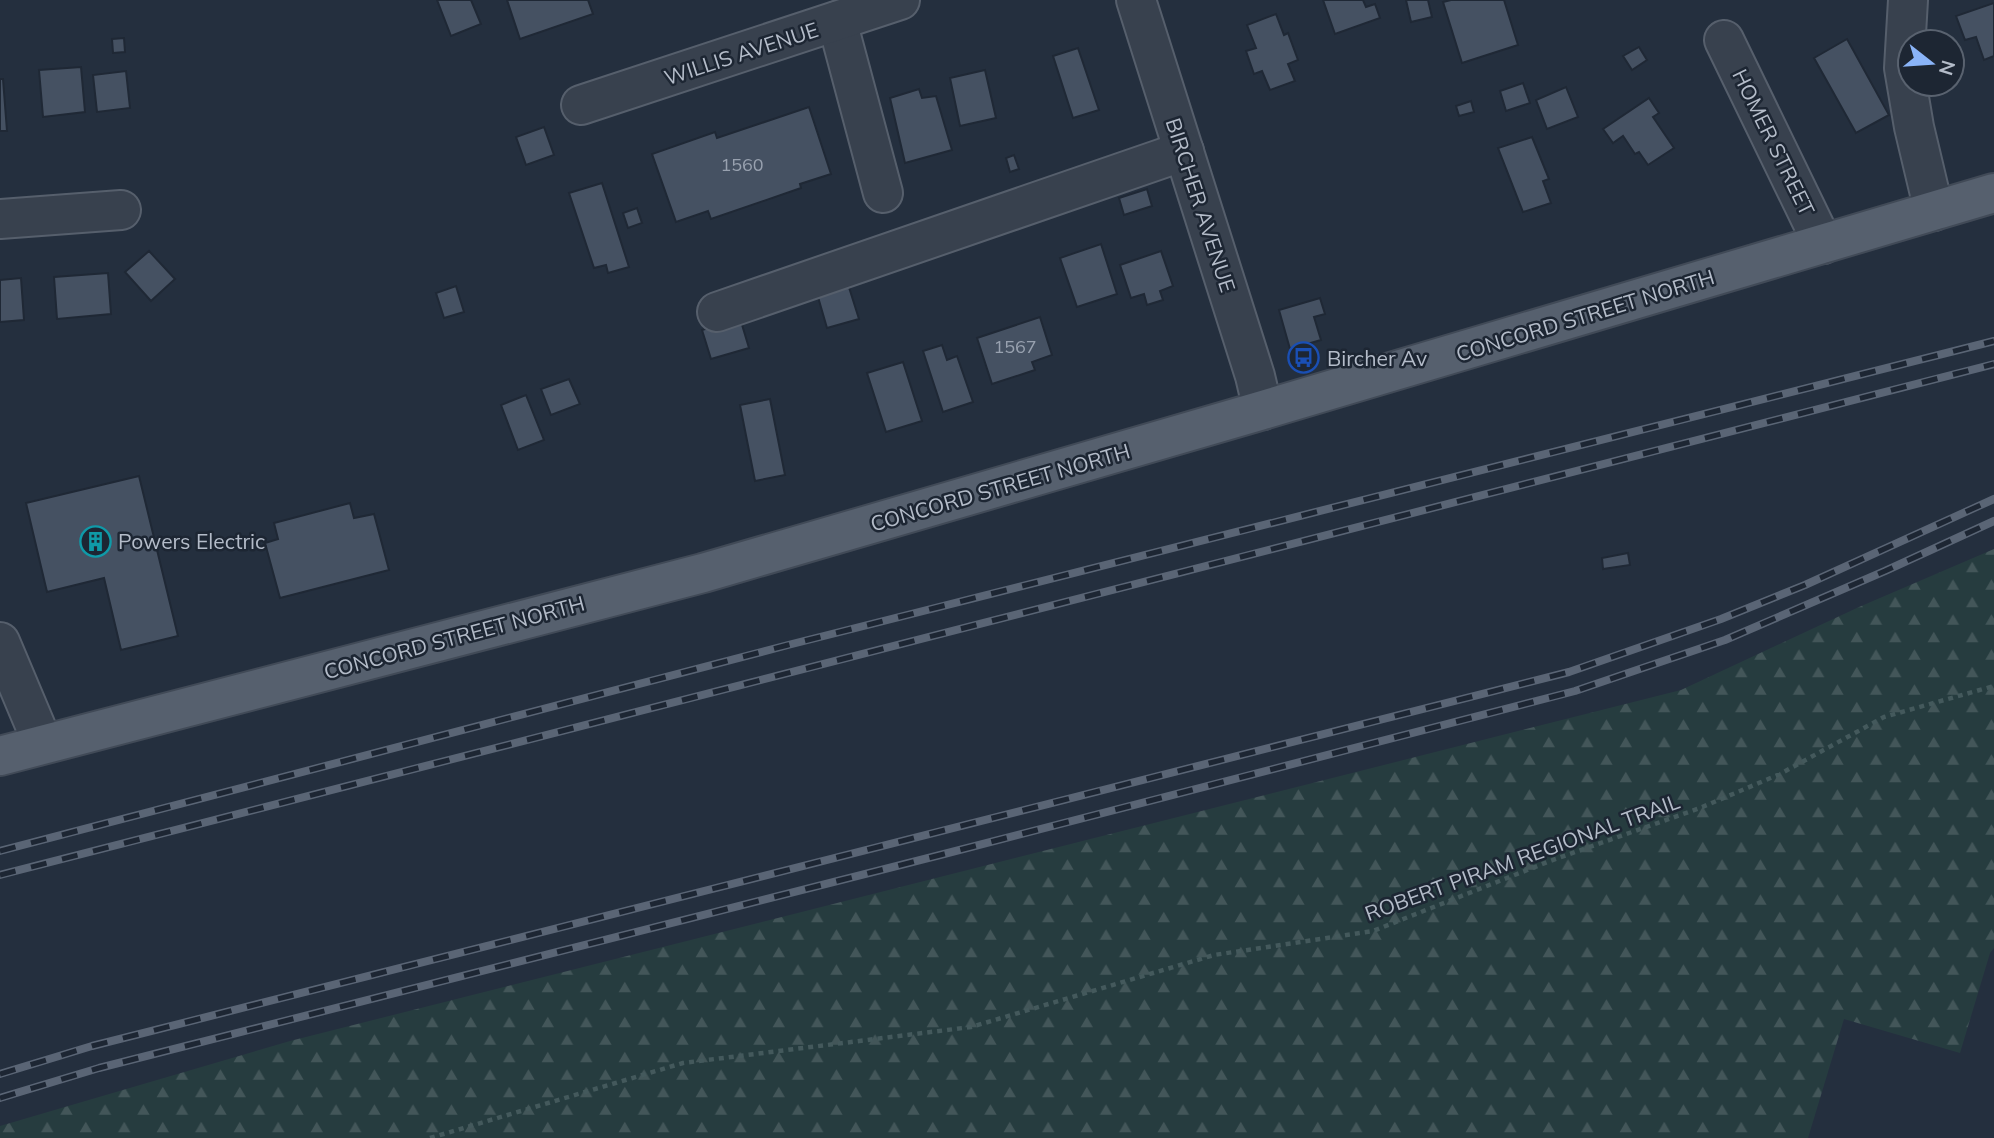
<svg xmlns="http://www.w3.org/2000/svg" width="1994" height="1138" font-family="Mulish,sans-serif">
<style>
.forest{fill:url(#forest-firs)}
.building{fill:#455162;stroke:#1f2835;stroke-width:2}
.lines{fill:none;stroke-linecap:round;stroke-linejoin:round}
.minor-casing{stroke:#565f6c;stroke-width:42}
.major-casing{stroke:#414a57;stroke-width:42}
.path{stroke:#44595c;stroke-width:4.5;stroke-dasharray:5 5;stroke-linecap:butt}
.minor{stroke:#38414e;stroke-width:38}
.major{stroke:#56606e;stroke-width:38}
.rail-casing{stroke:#5a6575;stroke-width:8}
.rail{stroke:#1d2633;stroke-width:5;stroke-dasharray:16;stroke-linecap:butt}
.labels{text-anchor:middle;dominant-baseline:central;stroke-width:5;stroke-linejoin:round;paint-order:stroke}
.number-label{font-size:18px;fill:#98a1af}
.street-label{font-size:21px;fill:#b4bcc9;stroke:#1d2633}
.poi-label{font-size:21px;fill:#b4bcc9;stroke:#1d2633;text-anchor:start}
</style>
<defs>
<pattern id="forest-firs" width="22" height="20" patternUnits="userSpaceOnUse" patternTransform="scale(1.75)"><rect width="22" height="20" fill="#263c3f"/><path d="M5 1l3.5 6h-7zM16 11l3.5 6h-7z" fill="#435659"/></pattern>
</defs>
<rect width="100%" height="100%" fill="#242f3e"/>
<polygon class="forest" points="1994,549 1994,948 1990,953 1960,1053 1844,1019 1808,1138 0,1138 0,1126 290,1041 1681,690 1859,607"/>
<g class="building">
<polygon points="437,0 471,0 481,24 451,36"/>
<polygon points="507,0 588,0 593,14 520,39"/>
<polygon points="1323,0 1363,0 1366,7 1375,4 1380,18 1335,34"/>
<polygon points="1406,0 1428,0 1432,17 1411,22"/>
<polygon points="1451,0 1504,0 1518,45 1462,63 1443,2"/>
<polygon points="1994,3 1994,56 1984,60 1976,37 1965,40 1956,16"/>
<polygon points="1276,14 1284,35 1288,33 1298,60 1288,64 1295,81 1270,90 1262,71 1254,74 1246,51 1256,48 1247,25"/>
<polygon points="124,38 125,52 113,53 112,39"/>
<polygon points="1847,39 1889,115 1856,133 1814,58"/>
<polygon points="1639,47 1647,60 1632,70 1623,56"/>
<polygon points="1078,48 1099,110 1073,118 1053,56"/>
<polygon points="81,67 85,112 43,117 39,70"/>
<polygon points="985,70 996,118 960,126 950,78"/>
<polygon points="126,71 130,108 97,112 93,75"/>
<polygon points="0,79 3,79 7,131 0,131"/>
<polygon points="1523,83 1530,103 1506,111 1500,91"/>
<polygon points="1566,87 1578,117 1547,129 1536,100"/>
<polygon points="919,89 922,98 936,96 952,150 905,163 890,98"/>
<polygon points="1649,98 1659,113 1653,117 1674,148 1648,165 1639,152 1635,154 1623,136 1613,143 1603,129"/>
<polygon points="1471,101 1474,112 1459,116 1456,106"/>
<polygon points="809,107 831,174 800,184 801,188 711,219 708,211 676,222 652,154 715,132 717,138"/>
<polygon points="544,127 554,155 526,165 516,137"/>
<polygon points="1532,137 1549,179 1543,181 1551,203 1523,212 1498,148"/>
<polygon points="1014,155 1019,169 1010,172 1006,158"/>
<polygon points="602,183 629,267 608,273 606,265 594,268 569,193"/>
<polygon points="1147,189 1152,206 1124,215 1119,198"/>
<polygon points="637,208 642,223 628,228 623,213"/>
<polygon points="1101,244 1117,294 1077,307 1060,258"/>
<polygon points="149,251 175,279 151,301 125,272"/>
<polygon points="1161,251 1173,286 1160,291 1163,300 1147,305 1144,294 1131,298 1120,265"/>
<polygon points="108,273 111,314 57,319 54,277"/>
<polygon points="21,278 24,320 0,322 0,280"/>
<polygon points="847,281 859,319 827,328 816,290"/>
<polygon points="456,286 464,312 444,318 436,293"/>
<polygon points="1320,298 1325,314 1314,317 1321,340 1290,349 1279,310"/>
<polygon points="1040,317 1052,355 1032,362 1035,370 992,384 977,338"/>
<polygon points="740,318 749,348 711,359 702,330"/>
<polygon points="942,345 947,360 957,356 973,402 943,412 923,351"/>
<polygon points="903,362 922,421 886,432 867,373"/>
<polygon points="569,379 580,404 551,415 541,389"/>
<polygon points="526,395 544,440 518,450 501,405"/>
<polygon points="770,399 785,475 755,481 740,405"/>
<polygon points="139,476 178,636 121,650 104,578 47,592 26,503"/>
<polygon points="350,503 354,518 374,514 389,570 280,598 265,543 278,539 274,523"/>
<polygon points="1628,553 1630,565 1603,569 1602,558"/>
</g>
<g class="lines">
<defs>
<g id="minor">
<polyline points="1136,0 1255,376 1263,410"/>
<polyline points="1908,0 1904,68 1914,127 1934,211"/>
<polyline points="837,21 883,193"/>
<polyline points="1724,40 1823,244"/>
<polyline points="581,105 900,0"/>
<polyline points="0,219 121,210"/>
<polyline points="717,312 1184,151"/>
<polyline points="0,642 43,744"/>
</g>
<polyline id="major" points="0,756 703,573 1263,410 1994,193"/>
</defs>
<use href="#minor" class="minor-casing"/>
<use href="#major" class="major-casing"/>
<polyline class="path" points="430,1138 683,1063 971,1027 1214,955 1373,931 1550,861 1700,808 1780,774 1884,717 1994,686"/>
<use href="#minor" class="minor"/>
<use href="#major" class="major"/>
<defs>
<g id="rail">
<polyline points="0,851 788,645 1994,341"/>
<polyline points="0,875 1994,364"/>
<polyline points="0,1074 92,1046 1569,672 1721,619 1805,585 1994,499"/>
<polyline points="0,1098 99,1068 944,854 1575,691 1725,640 1885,571 1994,521"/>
</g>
</defs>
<use href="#rail" class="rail-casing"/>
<use href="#rail" class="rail"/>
</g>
<defs>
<symbol id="bus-ring" viewBox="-11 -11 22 22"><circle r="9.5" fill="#1d2633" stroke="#1a4fb4" stroke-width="1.5"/><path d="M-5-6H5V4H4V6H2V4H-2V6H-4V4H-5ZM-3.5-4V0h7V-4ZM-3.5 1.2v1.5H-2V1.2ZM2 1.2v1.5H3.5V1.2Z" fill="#1a4fb4"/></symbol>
<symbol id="building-ring" viewBox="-11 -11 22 22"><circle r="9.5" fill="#1d2633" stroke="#0f9aa8" stroke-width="1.5"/><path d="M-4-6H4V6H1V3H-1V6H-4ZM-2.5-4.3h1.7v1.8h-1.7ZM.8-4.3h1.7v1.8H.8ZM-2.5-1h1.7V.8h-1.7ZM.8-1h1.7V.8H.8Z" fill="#0f9aa8"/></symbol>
</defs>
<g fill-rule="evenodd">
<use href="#bus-ring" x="1286" y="340" width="35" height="35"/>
<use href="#building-ring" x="78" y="524" width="35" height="35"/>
</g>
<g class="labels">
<g class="number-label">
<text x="742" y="164">1560</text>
<text x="1015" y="346">1567</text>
</g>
<g class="street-label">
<text transform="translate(741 53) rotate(-18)">WILLIS AVENUE</text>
<text transform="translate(1774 142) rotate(64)">HOMER STREET</text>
<text transform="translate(1201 205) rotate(72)">BIRCHER AVENUE</text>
<text transform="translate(1585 315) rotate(-17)">CONCORD STREET NORTH</text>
<text transform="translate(1000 487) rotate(-16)">CONCORD STREET NORTH</text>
<text transform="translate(454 637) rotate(-15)">CONCORD STREET NORTH</text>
<text transform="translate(1522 857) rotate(-20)">ROBERT PIRAM REGIONAL TRAIL</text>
</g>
<g class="poi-label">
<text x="1327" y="358">Bircher Av</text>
<text x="118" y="541">Powers Electric</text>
</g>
</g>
<g transform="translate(1931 63) rotate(107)"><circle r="33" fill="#1d2633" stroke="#59626f" stroke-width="2"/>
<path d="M0-5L12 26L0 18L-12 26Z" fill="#8ab4f8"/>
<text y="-10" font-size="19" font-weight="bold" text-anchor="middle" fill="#b4bcc9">N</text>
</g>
</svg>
